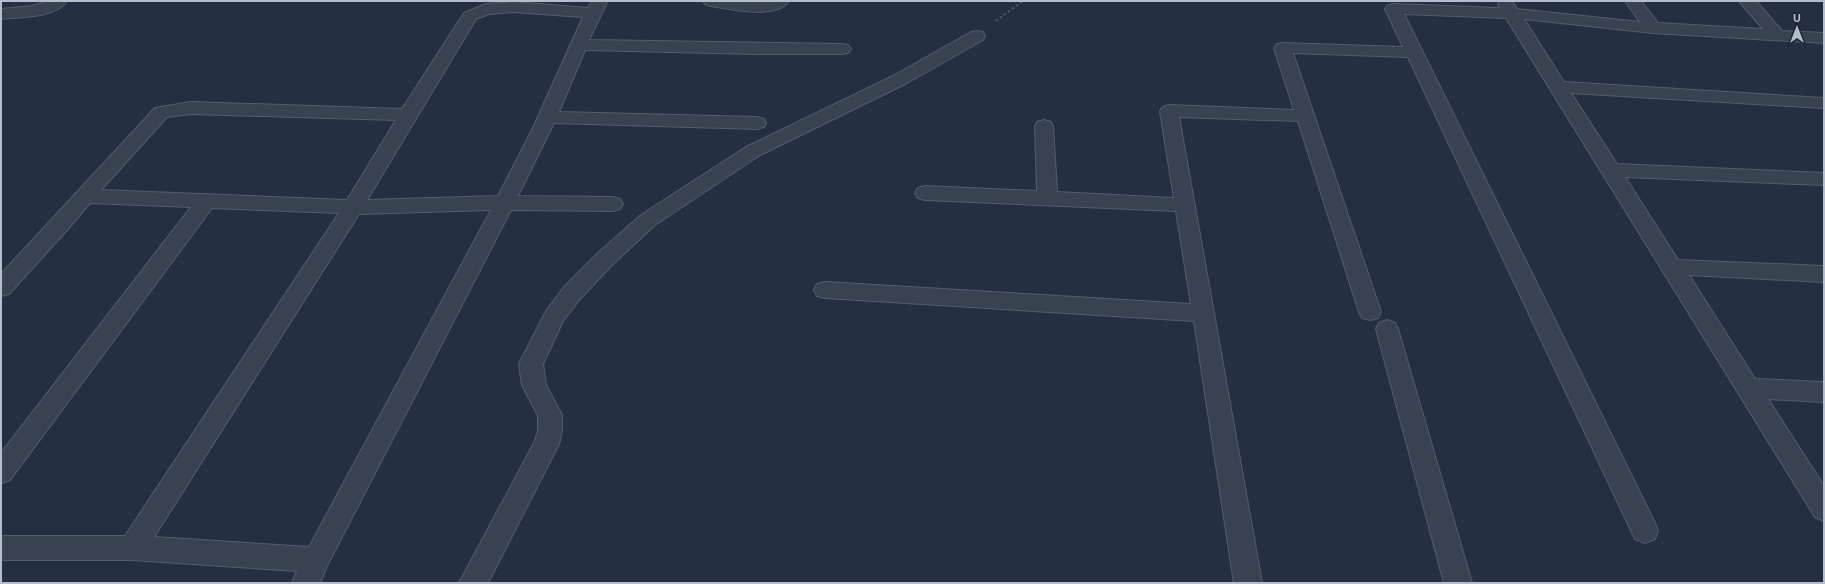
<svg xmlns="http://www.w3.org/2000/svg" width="1825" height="584" font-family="'Open Sans',sans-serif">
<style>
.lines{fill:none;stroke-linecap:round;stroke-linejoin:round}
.street-casing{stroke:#535d6d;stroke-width:2}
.path{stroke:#445c61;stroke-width:2;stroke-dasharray:2.5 2.5;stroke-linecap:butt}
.street{fill:#384253;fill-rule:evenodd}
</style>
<rect width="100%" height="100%" fill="#242f43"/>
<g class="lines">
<defs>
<g id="street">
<path d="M48,1H67C56,18 19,17 1,19V9L32,6Z"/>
<path d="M592,1L607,2L589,40L842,44L848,45L851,49L848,53L842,54H757L585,50L559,112L757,117L764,119L766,123L764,127L757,129L554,123L518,196L613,197L620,199L623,204L620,209L613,211L511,210L327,566L320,583H292L297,571L132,560H1V536H125L339,213L212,208L10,480L1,483V453L191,207L90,203L68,229L9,294L1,296V274L155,108L191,102L402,109L464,13L486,4L513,2L588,8ZM513,12L583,17L532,130L498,196L367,200L476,19L489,14ZM191,114L396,120L347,200L101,190L167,117ZM491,210L309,547L154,537L359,214Z"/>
<path d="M703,1H789C776,20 730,9 711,6L705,4Z"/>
<polygon points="1500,1 1512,1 1517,9 1640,22 1625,1 1641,1 1658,23 1763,29 1739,1 1756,1 1782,31 1824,33 1824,43 1653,33 1524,19 1564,82 1824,98 1824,108 1571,93 1617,164 1824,173 1824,185 1625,177 1678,260 1824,266 1824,282 1689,275 1755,379 1824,382 1824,402 1768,399 1824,486 1824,521 1815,517 1506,18 1404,14 1655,523 1658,531 1655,539 1645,543 1635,539 1408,57 1293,53 1381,312 1378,318 1370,320 1362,318 1359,312 1298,121 1179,117 1262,583 1234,583 1194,321 825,298 817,296 814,290 817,284 825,282 1191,304 1176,211 925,200 918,198 915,193 918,188 925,186 1037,191 1035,126 1037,122 1044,120 1051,122 1053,126 1057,192 1174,198 1160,111 1163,107 1169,105 1294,110 1274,48 1277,44 1283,43 1403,47 1385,9 1387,6 1393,4 1500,8 1498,4"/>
<polygon points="977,31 983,32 985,36 983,40 905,84 760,155 655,225 614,263 580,299 563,321 543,364 546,385 562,415 562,431 559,444 488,583 459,583 534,443 538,431 538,416 522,385 519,364 546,311 564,287 598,253 641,215 746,147 893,76 971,32"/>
<polygon points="1387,320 1395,323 1398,329 1472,583 1444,583 1376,329 1379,323"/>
</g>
</defs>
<use href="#street" class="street-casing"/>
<polyline class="path" points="996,21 1023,1"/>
<use href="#street" class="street"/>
</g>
<rect width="1825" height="584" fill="none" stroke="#b5bdcd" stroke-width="4"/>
<g transform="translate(1797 28)" stroke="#1d2738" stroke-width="3" paint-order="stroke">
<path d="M0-3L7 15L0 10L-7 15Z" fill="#b5bdcd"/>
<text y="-6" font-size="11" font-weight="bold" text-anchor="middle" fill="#b5bdcd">U</text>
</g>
</svg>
